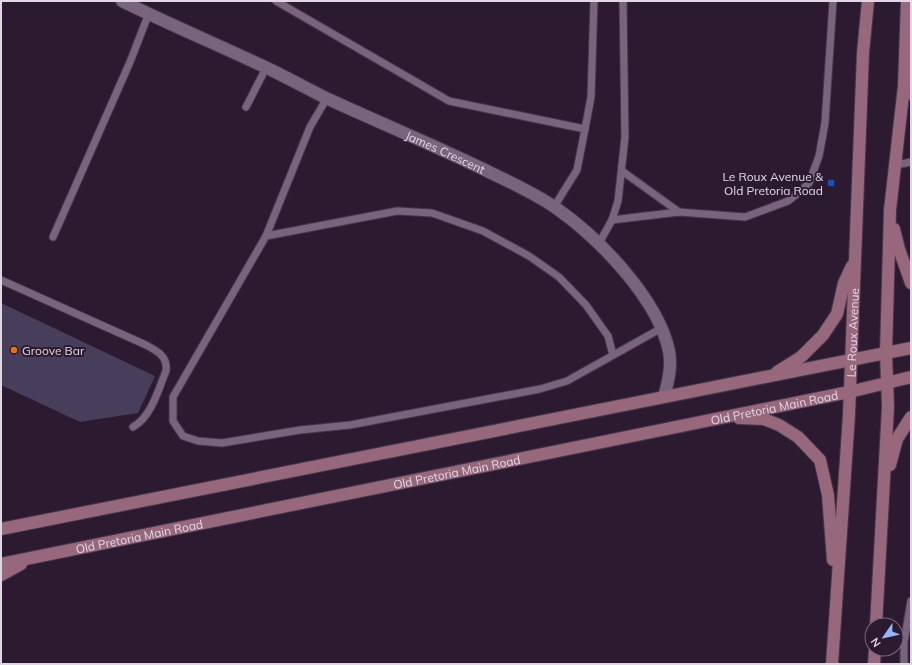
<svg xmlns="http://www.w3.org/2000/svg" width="912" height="665" font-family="Mulish,sans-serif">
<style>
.building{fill:#463e5b}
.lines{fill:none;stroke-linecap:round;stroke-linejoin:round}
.lane-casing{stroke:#453749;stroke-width:9}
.street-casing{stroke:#453749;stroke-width:14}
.secondary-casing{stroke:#453749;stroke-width:14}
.lane{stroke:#78647d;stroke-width:7}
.street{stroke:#78647d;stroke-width:12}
.secondary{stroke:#97687b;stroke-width:12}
.transit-dot{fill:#1a4fb4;stroke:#2c1b30;stroke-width:1.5}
.food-dot{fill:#e8710a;stroke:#2c1b30;stroke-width:1.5}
.labels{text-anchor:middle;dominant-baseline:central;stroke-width:4;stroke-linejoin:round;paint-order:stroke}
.street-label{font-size:12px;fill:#e1d6e4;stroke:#2c1b30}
.poi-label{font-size:12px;fill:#e1d6e4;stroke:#2c1b30;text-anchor:end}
</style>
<rect width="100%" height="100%" fill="#2c1b30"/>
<polygon class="building" points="1,303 155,376 138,413 80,422 1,385"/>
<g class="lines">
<defs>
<g id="lane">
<polyline points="276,1 449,101 585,129"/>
<polyline points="904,86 911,97"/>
<polyline points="327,98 310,127 266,236 173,397 173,421 183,436 198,441 222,443 300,430 350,425 540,389 567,381 660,329"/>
<polyline points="246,107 266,68"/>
<polyline points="896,165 911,162"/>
<polyline points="622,171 679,212"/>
<polyline points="554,207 577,170 585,129 591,97 594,1"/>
<polyline points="612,220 679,212 745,217 788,201 801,191 809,183 819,156 825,123 833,1"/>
<polyline points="266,236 397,211 432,213 483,231 529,256 559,277 586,305 608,336 613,355"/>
<polyline points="53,237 130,62 149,13"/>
<polyline points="598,245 612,220 618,201 625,137 623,1"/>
<path d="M1,280L146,345C157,351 168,356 166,371C158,390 152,416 133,427"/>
<polyline points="904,664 904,642 911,601"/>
</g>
<g id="street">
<path id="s1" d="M122,1C169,24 218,45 265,67C286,77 306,88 326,98C378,122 431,144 483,169C507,181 533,192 556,208C599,238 658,299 669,351C672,367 668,382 664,397"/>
</g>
<g id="secondary">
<polyline points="894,229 899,249 911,283"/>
<polyline points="777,372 801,357 823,335 837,314 844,283 852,266"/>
<polyline points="739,418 764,419 779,425 798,437 820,460 828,495 833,560"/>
<polyline points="890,465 897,439 911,417"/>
<polyline points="1,529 911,348"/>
<path id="s2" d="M1,564L849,392L911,377"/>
<polyline points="1,575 21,564"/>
<polyline points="876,625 888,407 886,353 890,210 904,86 907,1"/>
<path id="s3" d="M832,664L849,415L863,53L868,1"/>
<polyline points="874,664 875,649"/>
</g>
</defs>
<use href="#lane" class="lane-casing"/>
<use href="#street" class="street-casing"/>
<use href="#secondary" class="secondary-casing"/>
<use href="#lane" class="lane"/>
<use href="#street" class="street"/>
<use href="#secondary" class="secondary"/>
</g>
<rect class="transit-dot" x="827" y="179" width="8" height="8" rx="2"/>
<circle class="food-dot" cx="14" cy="350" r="4"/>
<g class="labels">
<g class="street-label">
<text stroke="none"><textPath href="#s1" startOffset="357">James Crescent</textPath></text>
<text stroke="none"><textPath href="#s3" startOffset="332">Le Roux Avenue</textPath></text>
<text stroke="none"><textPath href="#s2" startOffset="789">Old Pretoria Main Road</textPath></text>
<text stroke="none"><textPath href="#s2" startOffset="465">Old Pretoria Main Road</textPath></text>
<text stroke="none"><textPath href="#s2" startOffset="141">Old Pretoria Main Road</textPath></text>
</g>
<g class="poi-label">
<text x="823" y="176">Le Roux Avenue &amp;<tspan x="823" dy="14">Old Pretoria Road</tspan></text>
<text x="22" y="350" text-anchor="start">Groove Bar</text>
</g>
</g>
<rect width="912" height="665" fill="none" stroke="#e1d6e4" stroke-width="4"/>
<g transform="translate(884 637) rotate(236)"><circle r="19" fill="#2c1b30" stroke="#746678"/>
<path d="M0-3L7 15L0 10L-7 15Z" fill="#95b6fd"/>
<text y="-6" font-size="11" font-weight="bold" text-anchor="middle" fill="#e1d6e4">N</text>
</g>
</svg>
